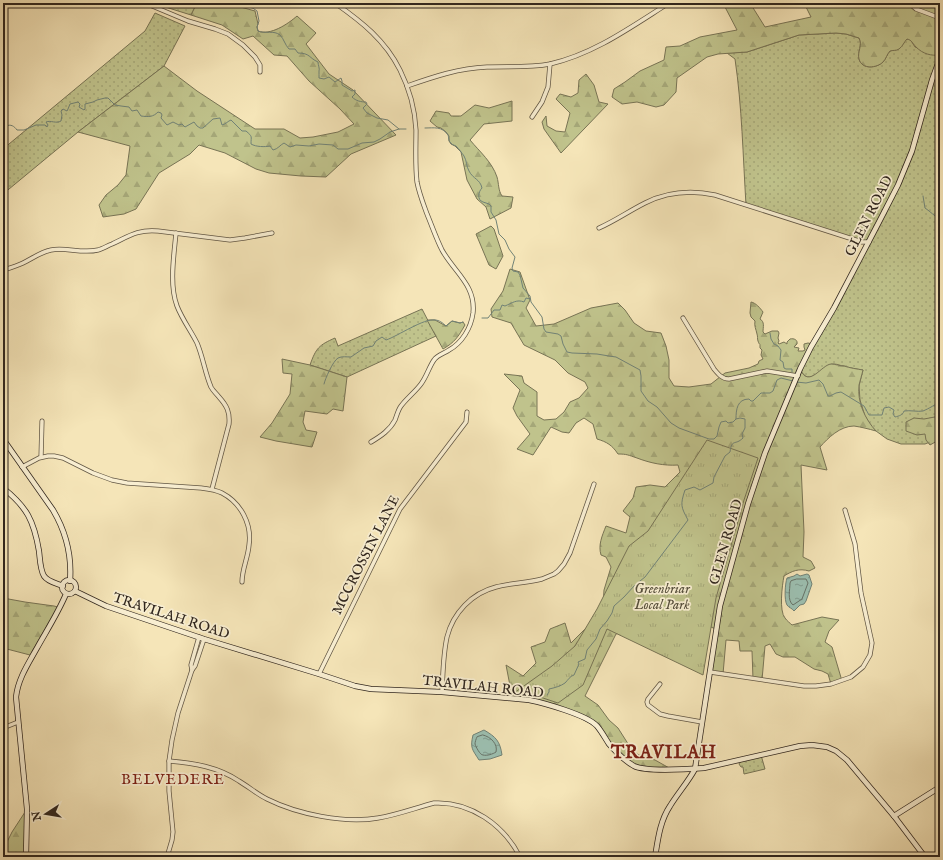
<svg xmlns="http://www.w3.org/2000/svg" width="943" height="860" font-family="'IM FELL English',serif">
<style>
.grass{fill:url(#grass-dots);stroke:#787455}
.forest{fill:url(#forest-firs);stroke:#787455}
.park{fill:url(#park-tufts);stroke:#787455}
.water{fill:url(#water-ripples);stroke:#718276}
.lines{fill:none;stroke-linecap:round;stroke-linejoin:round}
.shore{stroke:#667267;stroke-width:1}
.stream{stroke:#718276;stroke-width:1}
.street-casing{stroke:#615644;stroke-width:5}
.secondary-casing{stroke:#30261e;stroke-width:6}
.street{stroke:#f8eed1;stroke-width:3.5}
.secondary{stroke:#f8eed1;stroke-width:4.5}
.labels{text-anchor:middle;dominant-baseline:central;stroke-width:3.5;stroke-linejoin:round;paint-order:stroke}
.street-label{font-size:14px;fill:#30261e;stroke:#f8eed1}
.park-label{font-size:14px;font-style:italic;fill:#544d3a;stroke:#f8eed1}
.neighbourhood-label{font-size:15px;letter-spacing:1px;fill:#7a1f14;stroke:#f8eed1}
.district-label{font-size:18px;font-weight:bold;letter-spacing:1px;fill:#7a1f14;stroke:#f8eed1}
</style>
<defs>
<pattern id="grass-dots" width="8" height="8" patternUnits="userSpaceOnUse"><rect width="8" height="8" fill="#c0c38c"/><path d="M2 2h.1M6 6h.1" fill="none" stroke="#a5a778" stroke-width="1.8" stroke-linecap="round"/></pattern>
<pattern id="forest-firs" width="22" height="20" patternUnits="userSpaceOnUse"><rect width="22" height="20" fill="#c0c38c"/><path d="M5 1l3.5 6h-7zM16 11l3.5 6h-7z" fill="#a5a778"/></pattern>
<pattern id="park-tufts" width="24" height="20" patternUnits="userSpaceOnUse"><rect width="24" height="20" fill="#c0c38c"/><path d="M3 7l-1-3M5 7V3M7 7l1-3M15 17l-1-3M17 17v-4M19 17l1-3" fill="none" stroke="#a5a778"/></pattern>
<pattern id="water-ripples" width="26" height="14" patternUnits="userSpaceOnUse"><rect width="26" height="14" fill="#9cbfb0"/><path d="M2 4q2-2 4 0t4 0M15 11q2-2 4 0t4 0" fill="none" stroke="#809b8f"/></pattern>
</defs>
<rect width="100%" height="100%" fill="#f5e5b8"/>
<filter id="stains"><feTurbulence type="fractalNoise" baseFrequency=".005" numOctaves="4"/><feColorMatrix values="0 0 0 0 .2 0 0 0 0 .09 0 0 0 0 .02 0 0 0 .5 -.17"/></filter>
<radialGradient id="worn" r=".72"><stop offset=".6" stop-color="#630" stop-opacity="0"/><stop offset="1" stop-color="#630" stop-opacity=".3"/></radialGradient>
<g class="grass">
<polygon points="160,3 197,3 191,15 159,5"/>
<polygon points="155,13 185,26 164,66 78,132 3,194 3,149 145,31"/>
<path d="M836,33L846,34L859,38C863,45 857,52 859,59C862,70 877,68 883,62C886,59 887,54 890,51C892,50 894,51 896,50C901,48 903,42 907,39H910L915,47L938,55H940V438L925,444H901L887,439L876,431L871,426L865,416L860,400L859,386L863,370C856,369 850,368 844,366C841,366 837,364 834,364C822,363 810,390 800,369L868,242H862L746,205C743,157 742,106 735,59L727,53L747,52L799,35Z"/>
<path d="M422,309L436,336L347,377L310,365C316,348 319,345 335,338L338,346Z"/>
<polygon points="761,755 765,769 744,774 743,767 741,767 739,764 740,762"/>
</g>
<g class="forest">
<path d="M197,3H226L255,11L258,24L257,27L258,31C270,36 288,24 297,16L316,33L306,44L329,74L353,90L396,135L351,154L326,177L301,176L269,173L256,169L225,153L199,145L190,154L159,173L136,209L124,214L103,217L99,205L106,195L118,185L126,175L130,146L78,132L164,66L197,91L255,129H284L300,138L313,137L338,132L354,124L340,109L309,81L287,56L274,55L253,36L243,39L222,25L191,15Z"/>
<path d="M741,3H750L765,27L811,17L804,3H940V55C931,56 923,54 916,47C913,44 912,40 907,39C904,42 903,46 899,49C896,51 893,50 890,51C887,54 886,59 883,62C877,68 862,70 859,59C857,52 863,45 859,38L846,34L836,33L799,35L747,52L718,54L707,57L677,78L676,92L664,105L656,107L637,102L622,104L612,97L614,89L625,82L640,71L664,60L666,47L680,46L700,37L737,30L725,7Z"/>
<polygon points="586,74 594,85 599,102 608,104 561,153 544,129 542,122 546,116 547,126 556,131 565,132 570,113 556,99 560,94 571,97 578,93 579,80"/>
<path d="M512,101V121L484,124L470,140C480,152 492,162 497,177C499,184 498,190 502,196L513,197L511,208L490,219L486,207L477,199L467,180L461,152L455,146L451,144L449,141V136L446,132L441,128L437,127L430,121L436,111L449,113L451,116H461L475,105L489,108Z"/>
<polygon points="491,226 494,229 503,256 496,269 489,265 476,234"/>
<path d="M510,269L520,272L530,300L526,308L536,326L554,324L591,308L618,303L625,310L634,323L646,331L661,333L666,346L669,360V378L674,386L689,387L711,384L725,373L749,368L758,364L759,361L763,359L761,355L762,350L760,348C760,341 760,347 758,341C757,338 758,337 757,334C756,329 754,326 755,321L751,317L750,313L751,302C756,303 760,308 763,312L760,319C765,322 763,327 763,332L765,334L772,331H778L779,333L778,338L779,341L778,343L779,344L784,342L787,344V342L790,339C794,338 798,340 797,344L794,347L799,348L798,351H803L805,350L804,347V344L808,343L813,344L800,369C809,389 821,365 831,364C835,364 840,366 844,366C850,368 857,369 863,370C862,375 860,380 859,385C857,402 865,419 876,431C869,429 861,427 854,426C840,426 828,438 820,447L827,470L801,465L804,532L803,557L811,561L815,568L809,571C799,568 792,571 784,576C782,586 779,611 785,618C787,621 790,623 792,625L822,617L839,620L829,631L825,642L832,647L842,681L831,684L828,674L822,671L814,669L795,657H783L776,654L770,644L765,646L762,680L753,679L752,651H740L739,641L726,640L723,674L710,672L716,629L679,615L616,634L585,696L598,705L609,720L618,728L632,750L642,757L655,760L671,769L639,768L616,752L596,726L562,709L518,699L512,696L506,665L523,676L536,663L531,647L545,642L550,629L565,623L571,643L593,621L603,606L604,590L611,567L606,557L601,555C598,545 602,536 606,526L626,533L630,517L623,511L633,498L636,487L650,485L665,487L680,472L678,465C664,466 650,463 637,458C628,455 627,454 618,454C612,445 607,442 597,439L593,424L584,418L576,423L569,433L562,432L551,427L533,455L517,449L530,434L517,416L513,408L520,390L504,374L522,376L524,383L537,392V416L544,420L556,419L564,412L570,402L579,398L588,388L585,382L568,373L555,360L524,345L511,323L492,317L491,309L503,291Z"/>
<path d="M427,320H435L446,326L452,321L460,323L463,322L465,325C458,337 455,342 443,349Z"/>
<polygon points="282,359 310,365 347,377 343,411 333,409 327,414 305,411 303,422 306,430 317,432 312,447 276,441 260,437 272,423 290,394 292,374 283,373"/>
<polygon points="940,416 940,437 937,441 930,445 926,440 925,434 917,435 906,431 906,422 914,418 924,419"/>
<polygon points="3,598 25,602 54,606 58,607 30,655 3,648"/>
<polygon points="27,809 26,857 4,857 3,850 12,832"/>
</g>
<polygon class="park" points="707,440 758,458 744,500 716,598 703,675 607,629 583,685 558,703 537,696 514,693 552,666 575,646 597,609 629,546 648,531"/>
<g class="water">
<path d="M797,574L800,576L807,574L809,575L812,584L806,601L804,604L800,605L794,611C792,608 789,608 787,605C784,600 785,584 787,578L794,576Z"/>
<path d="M484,730C496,737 500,741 502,755L490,759L479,760C472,749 470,748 473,735Z"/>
</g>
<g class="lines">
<g class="shore">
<path d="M797,579H806L808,583L802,599L793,605C787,600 790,590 790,583L791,581Z"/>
<path d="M483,735C491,737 498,744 496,752C493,754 487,756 483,755C480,755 476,747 475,744C475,742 476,739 477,737Z"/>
</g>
<g class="stream">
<path d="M207,3L208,5C212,5 216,7 220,7C233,8 247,2 257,11L259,21L257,27L258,31C265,34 274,30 280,35C284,39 285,45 289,49H295L298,53C310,53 309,58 318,62C318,65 320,69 319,71C319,74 319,75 319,78L324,79L329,77L335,82L341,78L342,81V85L352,91L355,90V94L352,97C356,101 361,102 366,102L367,104L363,108L367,113L377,118L388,120L399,129"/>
<path d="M425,128C434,128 442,126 448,135C449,137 448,141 451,143C452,145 454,145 456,146C459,149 462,153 464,156C467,161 466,166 469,171C473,179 480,179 482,188C478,192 477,200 483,202C485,203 487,203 489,204L491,206V212L496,220L499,234L505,240L509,249L515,257L512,268L513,271L518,272L520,275L523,288L530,296L531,302L542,317L544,329L546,332L558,334L561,336L563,344L567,352L572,353L597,354L609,356L616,357L640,370L641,376V391L648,401L657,407L671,423L679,428L709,439H714L717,436L719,427L721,422L726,421L728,423L733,422L736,419C736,410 737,399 749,399L751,401H753L761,393H770L773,391L777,380L781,378L793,381"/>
<path d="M3,132L6,130V126C11,124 14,126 17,130H24L36,125H45L47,127L48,125L46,122C51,120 56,124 61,121L62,115L61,111L63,109L67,111L68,109L70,104L78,102L80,104L79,107L84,110L85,109V104L93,102L97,100L105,98H108L115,105L121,106L129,107L132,111L137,110L141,116C149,117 153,117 158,112L161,113L162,115L161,118L167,125L173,122L179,125L182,124L185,127L194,122L197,126L200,128H203L213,119L220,118L222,125C226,124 228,121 231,120L242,131H246C253,137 251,136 251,144C256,147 265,147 270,146L273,150C278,149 280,145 284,143L290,147L296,145L309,146L319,144L333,145L338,149H348L362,143L374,142L380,139L390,132L399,129H406"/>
<path d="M923,196L925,208C931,212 934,216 940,219"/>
<path d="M482,318H488L494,310H500L502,305L505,306C512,303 517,299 524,302L526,298L530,299"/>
<polyline points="770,333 771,339 774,344 778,346 781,350 780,360 783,362 784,368 786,369 792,369 792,372"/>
<path d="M796,382L806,383L819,380L823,384L828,396H830L836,393L841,392L864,406L869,415H882L884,408L889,407L894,410L893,414L895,417C899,416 903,415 904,411C910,410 918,412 923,411C928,409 937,404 940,401"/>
<path d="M324,384C325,379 333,361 338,358C342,356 347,357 351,357L364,348L373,346L376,341L382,337L386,340C398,336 424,318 435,320C439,320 443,323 446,326L452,321L460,323L463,322"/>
<path d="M547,695L549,692V689C554,688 561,686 565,683C568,680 570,676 574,675L579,664L578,662L585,659L587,650L596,639L600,629L607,621L612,613L614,606L624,597L635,585L645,577L688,520C681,507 680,505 685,490L694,487L700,490L713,483L714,477L725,456L730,452C732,438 735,446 743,438L742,434L745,428V419L740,418L736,419"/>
<polyline points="931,855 940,848"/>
</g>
<defs>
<g id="street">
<polyline points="145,3 188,21 215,29 228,34 243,45 255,57 260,65 260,72"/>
<path d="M335,3C362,22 385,40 400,70C409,88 415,109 416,130C416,147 415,165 417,182C419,193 423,203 427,214C432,226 436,238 442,250C454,272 476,285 473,313C471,328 462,343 449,350C445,353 437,355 434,360C429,367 427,376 421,384C415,392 407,398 401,406C398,410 397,415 395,420C390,430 381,436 371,442"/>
<polyline points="909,3 916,9 940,18"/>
<path d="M407,86C433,77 459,68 487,67C508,66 529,68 550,64C594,54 631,27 669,3"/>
<polyline points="532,117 542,102 548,87 550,64"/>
<path d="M599,228C615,221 629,211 645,203C667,192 691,190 715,195L862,242H869"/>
<path d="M176,233C174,255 169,285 177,306C182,319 191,331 197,343C203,357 205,373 211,387C213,391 216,393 219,397C227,406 230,412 229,424L212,489"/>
<path d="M3,270C10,268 17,266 23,263C33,258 41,252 51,250C66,247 82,254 98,250C102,249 107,246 112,244C129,236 139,229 158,231L230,240L245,238L272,233"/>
<path d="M683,318L714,369C718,374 722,379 729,379L767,371L798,376"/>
<polyline points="41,457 42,421"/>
<path d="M22,467L39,458L48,456H54L63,458L93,473L112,480L127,483L201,488C209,489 216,490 222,493C241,503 252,524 249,545C248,558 242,569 242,582"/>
<polyline points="192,670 191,665 199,637"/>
<polyline points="710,672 804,686 816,686 831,684 851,677 863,667 870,655 872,643 870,634 861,593 855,544 845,510"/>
<polyline points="319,674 400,509 466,422 467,412"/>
<polyline points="660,684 648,699 647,702 648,705 660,714 668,716 702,722"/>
<path d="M442,692C443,674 443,655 447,637C453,613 472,593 496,587C511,583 527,583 542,579L554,574L558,571L564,564L570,553L594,484"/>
<polyline points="3,728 18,722"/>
<path d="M169,761C194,763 218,767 239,781C249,787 257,794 267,799C297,814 345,824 378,818C397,815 415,808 434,803C470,801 504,825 520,857"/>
<polyline points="167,857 172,840 173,832 169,791 169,761 172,740 178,713 192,670 195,666 204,639"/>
</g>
<g id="secondary">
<path d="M3,439L53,510C66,532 72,555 70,581"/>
<path d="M3,488C27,507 34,521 39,551C40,559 40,569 44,576C48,582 56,583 63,586"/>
<circle cx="69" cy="587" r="7"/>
<path d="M75,591L106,606L204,639L319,674L355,686L371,689L442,692L529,700C544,703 587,715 597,726C602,732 605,738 609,744C616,752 625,761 634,766C646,772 690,769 704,768L800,746L812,745L827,747L836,751L847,760L894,816L925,857"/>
<polyline points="894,816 940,787"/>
<path d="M26,857L27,809L16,697C18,679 28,664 37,648C47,630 58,613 66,594"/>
<path d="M655,857C658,839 660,821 670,806C678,793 688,782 695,769L720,606L748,504L765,453L800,369L811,347L834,308L879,222L898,185L912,151L932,80L940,58"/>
</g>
</defs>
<use href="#street" class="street-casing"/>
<use href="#secondary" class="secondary-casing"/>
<use href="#street" class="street"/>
<use href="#secondary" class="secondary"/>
</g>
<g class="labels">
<g class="street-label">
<text transform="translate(869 216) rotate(-63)">GLEN ROAD</text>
<text transform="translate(726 542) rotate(-74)">GLEN ROAD</text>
<text transform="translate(366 555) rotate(-63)">MCCROSSIN LANE</text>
<text transform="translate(171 616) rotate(18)">TRAVILAH ROAD</text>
<text transform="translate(483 687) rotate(6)">TRAVILAH ROAD</text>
</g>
<g class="park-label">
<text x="662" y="589">Greenbriar<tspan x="662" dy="16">Local Park</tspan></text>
</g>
<g class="neighbourhood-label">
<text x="173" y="779">BELVEDERE</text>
</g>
<g class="district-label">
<text x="664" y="753">TRAVILAH</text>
</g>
</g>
<rect width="943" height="860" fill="none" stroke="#f5e5b8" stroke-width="16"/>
<rect x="4" y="4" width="935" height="852" fill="none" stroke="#30261e" stroke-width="2"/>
<rect x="8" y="8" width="927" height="844" fill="none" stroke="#30261e"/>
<g transform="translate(46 814) rotate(258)" stroke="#f8eed1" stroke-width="3" paint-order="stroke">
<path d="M0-3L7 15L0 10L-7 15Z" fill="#30261e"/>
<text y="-6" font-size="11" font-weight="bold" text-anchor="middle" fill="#30261e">N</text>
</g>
<rect width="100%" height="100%" filter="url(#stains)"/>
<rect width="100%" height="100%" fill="url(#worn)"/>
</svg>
